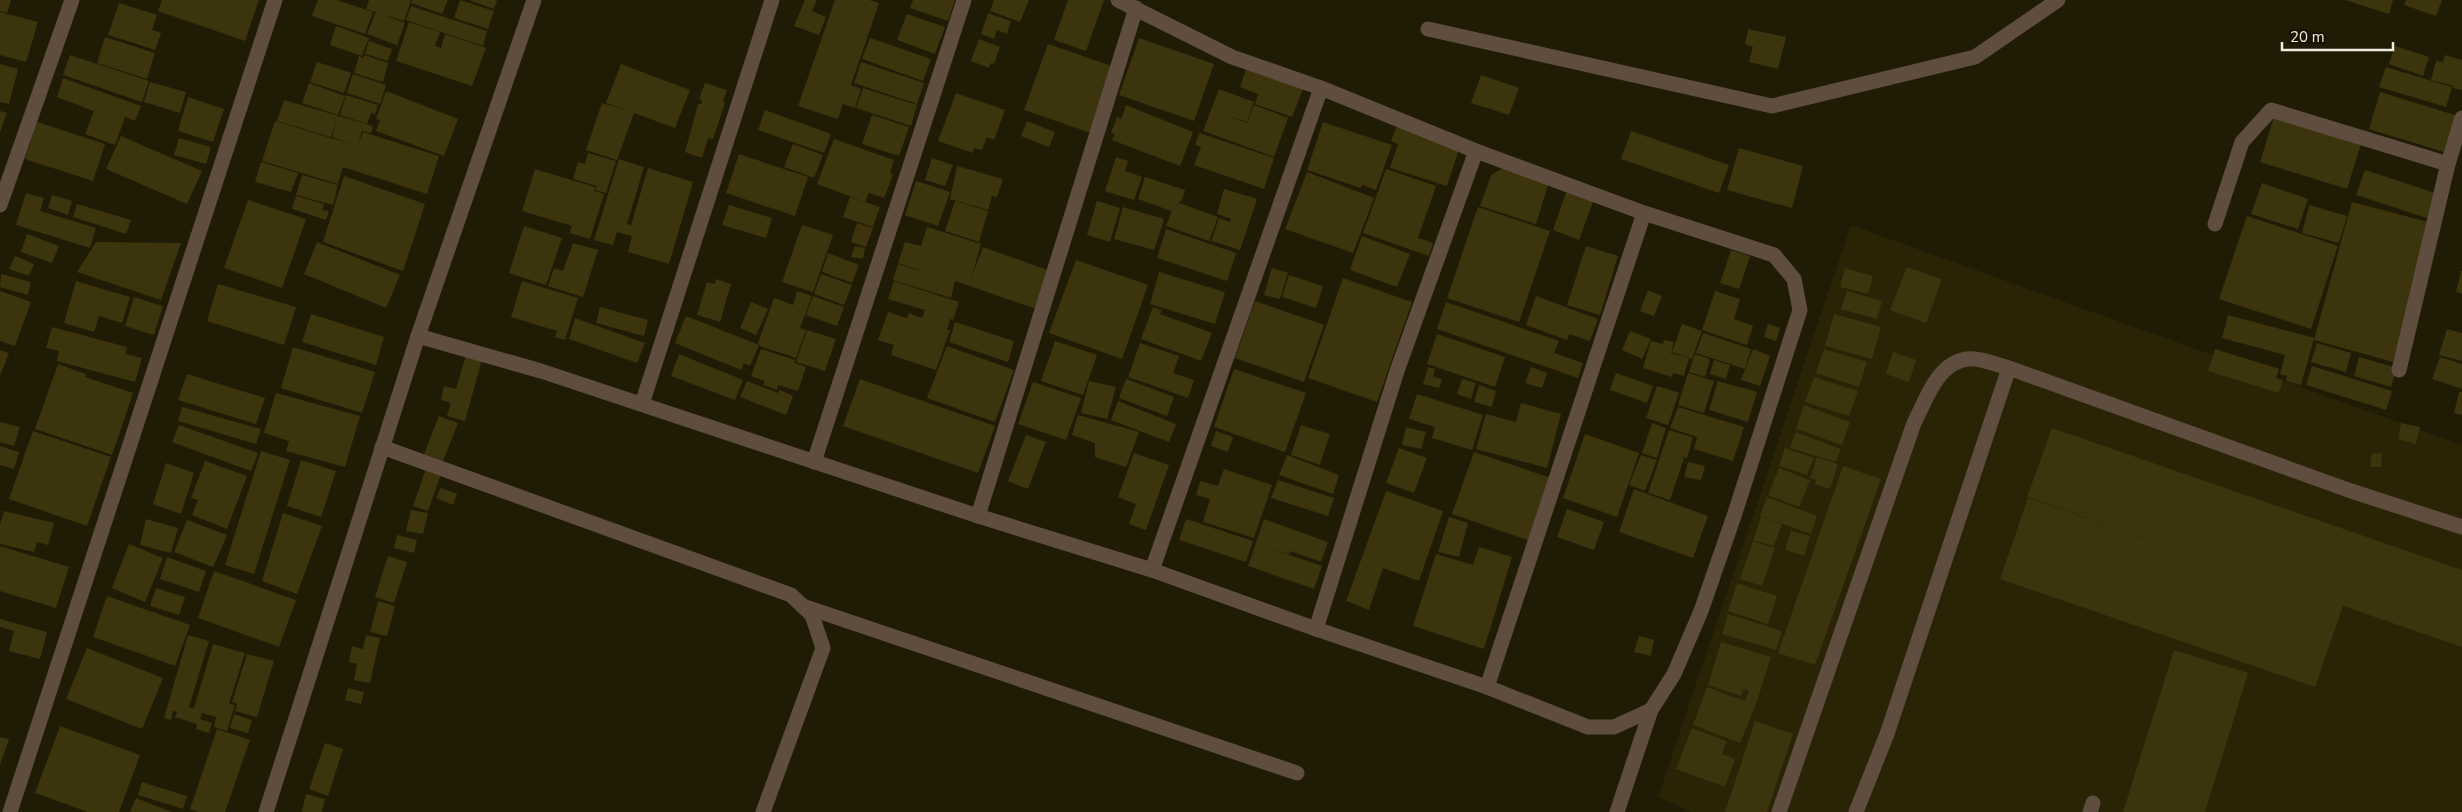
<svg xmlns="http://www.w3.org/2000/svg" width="2462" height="812" font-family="'Nunito Sans',sans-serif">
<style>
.built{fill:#2a2305}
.building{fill:#3c340d}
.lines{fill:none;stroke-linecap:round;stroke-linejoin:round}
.service{stroke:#5f4e3f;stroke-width:15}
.minor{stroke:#5f4e3f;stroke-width:15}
</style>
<rect width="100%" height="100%" fill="#201b05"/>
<polygon class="built" points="1851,225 2462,445 2462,812 1691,812 1658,797"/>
<g class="building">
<polygon points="0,0 11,0 7,13 0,11"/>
<polygon points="162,0 259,0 245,41 158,11"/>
<polygon points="318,0 337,0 373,12 365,34 312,16"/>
<polygon points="369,0 411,0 404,21 382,14 405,23 397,45 367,34 376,12 366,9"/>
<polygon points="412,0 448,0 442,14 411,3"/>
<polygon points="460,0 494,11 488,29 454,18"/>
<polygon points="469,0 497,0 494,9"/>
<polygon points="805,0 817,0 812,11 826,17 819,35 794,26"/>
<polygon points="835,0 869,0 879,3 851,85 861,89 855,108 843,104 838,119 798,106"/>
<polygon points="913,0 955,0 948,21 910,8"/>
<polygon points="994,0 1029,0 1020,22 990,11"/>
<polygon points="1068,0 1104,0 1086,51 1054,40"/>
<polygon points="2345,0 2393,0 2389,14"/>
<polygon points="2406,0 2442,0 2436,16 2404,5"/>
<polygon points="119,3 157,15 152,30 161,33 155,50 108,35"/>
<polygon points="411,6 487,31 483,46 406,20"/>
<polygon points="0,12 38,22 26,62 0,55"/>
<polygon points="988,13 1011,21 1007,34 997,30 994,39 981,34"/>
<polygon points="907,14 945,27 935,54 897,40"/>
<polygon points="409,22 440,32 435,46 441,48 445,34 486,48 472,86 396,61"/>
<polygon points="336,26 369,38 362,56 330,45"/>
<polygon points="1748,29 1786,37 1778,69 1749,62 1753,47 1745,44"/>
<polygon points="105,37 155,53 147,79 97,63"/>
<polygon points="870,38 931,59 923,81 862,59"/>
<polygon points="1139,38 1214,64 1194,121 1119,95"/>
<polygon points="979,39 1000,47 994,64 991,63 989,68 971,61"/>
<polygon points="369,41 392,49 388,61 365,54"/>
<polygon points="1048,44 1117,68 1094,134 1024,110"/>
<polygon points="2395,46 2429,57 2423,76 2389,64"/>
<polygon points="70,55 149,81 142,102 63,75"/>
<polygon points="364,55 388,63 383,82 354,73 359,56 363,58"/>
<polygon points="2445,55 2462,60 2462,90 2453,88 2454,86 2431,80 2436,61 2443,62"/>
<polygon points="317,62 351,73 344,93 310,82"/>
<polygon points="861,62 924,83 917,104 854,83"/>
<polygon points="0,64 18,69 9,104 0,102"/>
<polygon points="621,64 690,90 675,128 634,113 617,160 586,150 602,103 628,111 606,103"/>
<polygon points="2386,67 2452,87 2446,107 2379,87"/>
<polygon points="1246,69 1303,89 1292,117 1255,104 1258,94 1240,87"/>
<polygon points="353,74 386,85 380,104 347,93"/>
<polygon points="1481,75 1519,88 1509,115 1471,103"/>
<polygon points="63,78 141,106 135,121 125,117 115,145 85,134 94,111 57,97"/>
<polygon points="150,82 186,92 180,113 144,102"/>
<polygon points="309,83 345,96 338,115 302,103"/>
<polygon points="705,83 727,90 723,102 725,103 713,139 708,138 702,158 685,152 698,104 701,104 702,100 699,99"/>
<polygon points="863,88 917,105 911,126 856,108"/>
<polygon points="1219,89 1254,102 1247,122 1224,115 1247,123 1254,105 1288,118 1274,157 1203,131"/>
<polygon points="386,91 458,119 444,156 376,131 380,120 376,119"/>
<polygon points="2380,92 2458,116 2447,153 2369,129"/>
<polygon points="956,93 1005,110 994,140 987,137 982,150 974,148 973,153 938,141"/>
<polygon points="346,95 378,105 375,114 371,113 367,124 340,115"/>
<polygon points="188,97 224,109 213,142 178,131"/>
<polygon points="284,100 373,126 371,133 362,131 358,145 363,132 439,156 427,194 343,167 338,184 262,161 275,121 351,144 332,137 337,120 331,137 277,121"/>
<polygon points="1126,105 1193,132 1180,166 1112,140 1115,134 1111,133 1117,117 1121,119"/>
<polygon points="765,110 831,134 824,153 758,130"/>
<polygon points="0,111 7,113 0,132"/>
<polygon points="872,115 909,127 899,156 862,144"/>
<polygon points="2274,117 2361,144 2347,189 2260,162"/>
<polygon points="1027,121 1055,132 1049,147 1021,136"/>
<polygon points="37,122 105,144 93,181 25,159"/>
<polygon points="1323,122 1392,145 1376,190 1362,185 1361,188 1307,170"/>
<polygon points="1397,125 1460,146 1447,186 1390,168 1398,144 1391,141"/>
<polygon points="1631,131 1729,165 1719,193 1621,159"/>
<polygon points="1199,133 1274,158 1264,189 1194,165 1201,147 1195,145"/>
<polygon points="121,136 202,171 187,204 106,169"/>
<polygon points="179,138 211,147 206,164 174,155"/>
<polygon points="834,139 894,160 890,173 893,175 884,198 869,193 865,202 817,184"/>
<polygon points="793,144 823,155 814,178 784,167"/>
<polygon points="1739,148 1803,166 1792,208 1727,190"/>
<polygon points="588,153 616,161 606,193 595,190 597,186 573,179 578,162 585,164"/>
<polygon points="739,154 808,177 795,216 726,193"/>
<polygon points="1116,157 1128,161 1125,171 1142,177 1134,200 1105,191"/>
<polygon points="932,158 953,165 945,186 925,180"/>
<polygon points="619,159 644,167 627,224 631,225 648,168 693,182 669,264 628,252 632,236 617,232 613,245 594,240"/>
<polygon points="261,162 298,173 291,192 255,182"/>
<polygon points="957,166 1003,179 997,197 992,196 988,210 950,199"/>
<polygon points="1506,166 1550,179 1536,224 1480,206 1491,175"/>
<polygon points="535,169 595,187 594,194 595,191 604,194 590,239 569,233 572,226 522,211"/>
<polygon points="1386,169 1436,186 1418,238 1433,243 1429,256 1363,233"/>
<polygon points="2365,170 2438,194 2430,219 2356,195"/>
<polygon points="1307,172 1374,198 1353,253 1285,229"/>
<polygon points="302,175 338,185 333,205 296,195"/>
<polygon points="344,176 425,204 403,271 323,242"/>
<polygon points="1145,177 1185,190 1181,203 1180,200 1177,206 1179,203 1218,217 1209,241 1166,226 1174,205 1171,211 1138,199"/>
<polygon points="916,181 950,192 938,226 905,215"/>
<polygon points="2262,183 2308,199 2298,229 2251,214"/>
<polygon points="1568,187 1595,196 1579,240 1553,230"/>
<polygon points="1224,189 1257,199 1240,250 1211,241 1219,218 1230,222 1231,219 1217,214"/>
<polygon points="26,193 44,198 40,211 96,228 90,248 16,225"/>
<polygon points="52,195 72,201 68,215 48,208"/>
<polygon points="296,196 324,204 322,210 329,211 326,220 292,209"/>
<polygon points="850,197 880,207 873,227 843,217"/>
<polygon points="248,200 306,219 282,288 224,268"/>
<polygon points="955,201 988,211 979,242 945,231"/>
<polygon points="1097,201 1120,208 1110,242 1087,235"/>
<polygon points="2352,202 2432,223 2393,362 2314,340"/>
<polygon points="77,204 131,220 126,234 73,217"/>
<polygon points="729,205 772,218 766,238 722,225"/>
<polygon points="2309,205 2347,216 2339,243 2302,233"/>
<polygon points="1123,207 1164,219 1154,250 1114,239"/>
<polygon points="1478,207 1550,231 1519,322 1447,298"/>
<polygon points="2247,216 2338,246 2311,329 2219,299"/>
<polygon points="857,223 873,228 866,247 851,242"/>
<polygon points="802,225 833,235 813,292 782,282"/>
<polygon points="524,226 562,238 546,285 509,273"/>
<polygon points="927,227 981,244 971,279 983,247 1050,271 1036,309 955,281 951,298 893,280 898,264 928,273 898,263 905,242 921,246"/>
<polygon points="1166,229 1236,253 1227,281 1157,258"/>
<polygon points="27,234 59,246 52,263 21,252"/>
<polygon points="1362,236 1410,254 1397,287 1350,270"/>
<polygon points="96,242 181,243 161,300 77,272"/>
<polygon points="317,242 400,275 386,308 304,274"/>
<polygon points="573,243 598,250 583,297 548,286 554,268 563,271"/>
<polygon points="855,246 865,248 863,259 851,257"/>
<polygon points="1586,246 1618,256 1600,315 1567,305"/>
<polygon points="1731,250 1750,256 1739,289 1720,283"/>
<polygon points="828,253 859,265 852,283 822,272"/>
<polygon points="15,256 34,264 29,276 9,269"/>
<polygon points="1076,260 1148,285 1122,359 1049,333"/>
<polygon points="1907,267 1942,279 1926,323 1890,310"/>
<polygon points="1272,268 1288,273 1280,299 1264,295"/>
<polygon points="1845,268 1873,276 1868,294 1840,287"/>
<polygon points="2461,271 2462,271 2462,294 2456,292"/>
<polygon points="1159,272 1225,292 1215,324 1150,304"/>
<polygon points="1,274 31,282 28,295 0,287"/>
<polygon points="821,274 852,285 844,305 814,294"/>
<polygon points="1289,275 1323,286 1316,308 1282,297"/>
<polygon points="1343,278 1412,302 1377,402 1308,378"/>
<polygon points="716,279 731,284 720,322 697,315 707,282 715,284"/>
<polygon points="76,281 130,297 122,323 99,316 94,332 64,323"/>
<polygon points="522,281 578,298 565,340 555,337 557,331 511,317"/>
<polygon points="894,281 959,302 953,320 950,319 947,330 950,330 936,370 891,355 894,345 878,340 888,312 907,318 909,313 922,318 925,310 888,299"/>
<polygon points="218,284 296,307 284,345 207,321"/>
<polygon points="1648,290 1662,296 1654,316 1640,311"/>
<polygon points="0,291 31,302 15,346 0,341"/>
<polygon points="797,291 812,296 800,328 806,330 796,358 760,346 758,343 774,298 793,305"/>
<polygon points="1715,291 1740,299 1734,319 1753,326 1747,345 1702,330"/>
<polygon points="1847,291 1882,301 1877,319 1841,309"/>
<polygon points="813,296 844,307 837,326 806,315"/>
<polygon points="1536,296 1598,319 1590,341 1569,334 1567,340 1526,325"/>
<polygon points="134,297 163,306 154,335 125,326"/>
<polygon points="1255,301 1324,325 1304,382 1235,358"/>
<polygon points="751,302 768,309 756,335 740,328"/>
<polygon points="1446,302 1559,341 1554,353 1583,363 1578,378 1437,329"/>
<polygon points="600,307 648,320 644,336 596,323"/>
<polygon points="1153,307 1162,310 1160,314 1212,333 1201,361 1141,339"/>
<polygon points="311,314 384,337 376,365 302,342"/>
<polygon points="1834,314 1881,327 1872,359 1825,346"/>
<polygon points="2228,315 2314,338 2301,385 2286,381 2287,376 2280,374 2285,355 2222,338"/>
<polygon points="686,316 759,345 750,366 744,363 741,370 675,343"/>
<polygon points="575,318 645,343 637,363 569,339"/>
<polygon points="955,322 1014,341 1008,362 949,342"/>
<polygon points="1682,324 1702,331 1692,359 1672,352"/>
<polygon points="1768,324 1780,328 1776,341 1764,337"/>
<polygon points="52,327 127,347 126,354 142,358 135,382 57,361 59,351 46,348"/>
<polygon points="2447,329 2462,333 2462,361 2439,355"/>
<polygon points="807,330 836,339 825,371 796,362"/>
<polygon points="1630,331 1651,339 1642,359 1622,350"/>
<polygon points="1703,333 1751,349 1745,369 1696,353"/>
<polygon points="1437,334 1505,357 1495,387 1427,364"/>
<polygon points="1664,340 1674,342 1671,353 1689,358 1684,376 1673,373 1672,377 1643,368 1651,341 1663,344"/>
<polygon points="1055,341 1097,355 1083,395 1041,381"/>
<polygon points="1140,343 1179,356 1173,373 1194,380 1188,398 1128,377"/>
<polygon points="2317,343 2351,353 2346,372 2311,362"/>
<polygon points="947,346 1014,370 995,422 927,398"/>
<polygon points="293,347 375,372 362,413 281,388"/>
<polygon points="761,349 795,360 794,363 806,367 798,391 778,385 777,390 763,385 765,381 751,376"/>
<polygon points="1753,349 1770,356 1760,386 1741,380"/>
<polygon points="1824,349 1867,362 1859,387 1816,373"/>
<polygon points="2215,349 2279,369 2276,378 2283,380 2279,393 2208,371"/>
<polygon points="0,350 9,353 0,376"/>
<polygon points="467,351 483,356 465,421 447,416 451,403 441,400 444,386 456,389"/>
<polygon points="1893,352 1916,360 1909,382 1886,374"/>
<polygon points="679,354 743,380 735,400 671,376"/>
<polygon points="1695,354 1710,359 1705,377 1689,372"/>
<polygon points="2359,357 2397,368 2391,387 2354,376"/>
<polygon points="2440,357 2462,364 2462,389 2432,379"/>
<polygon points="1714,360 1730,365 1726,379 1710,374"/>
<polygon points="58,364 86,374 85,377 133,393 112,455 35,429"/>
<polygon points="2312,366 2392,391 2386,410 2306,385"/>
<polygon points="1428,367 1435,369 1433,377 1442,379 1439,388 1423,384"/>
<polygon points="1531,367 1547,373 1542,388 1525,383"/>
<polygon points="1234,369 1306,393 1285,452 1214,427"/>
<polygon points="1616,373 1653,386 1647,403 1610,390"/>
<polygon points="1688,373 1714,381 1704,413 1678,405"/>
<polygon points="187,374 265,398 256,424 178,400"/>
<polygon points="1814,377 1858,391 1849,416 1805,402"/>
<polygon points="860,379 995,426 978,473 843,426"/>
<polygon points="1126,379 1174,397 1167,416 1119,398"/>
<polygon points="1462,379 1476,383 1471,399 1457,394"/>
<polygon points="747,381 778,393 780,390 793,396 786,415 740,397"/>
<polygon points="1089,381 1116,387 1107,419 1081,413"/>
<polygon points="1718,381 1757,392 1748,422 1709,410"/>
<polygon points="1033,382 1081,398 1066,440 1018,424"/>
<polygon points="1479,385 1496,391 1492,407 1474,402"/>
<polygon points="1657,386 1679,393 1668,425 1646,418"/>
<polygon points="2459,392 2462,392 2462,415 2454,413"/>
<polygon points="276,393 360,416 345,467 286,451 289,441 264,433"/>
<polygon points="1417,394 1483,415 1472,450 1432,438 1435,427 1409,419"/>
<polygon points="1118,401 1176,424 1169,442 1111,420"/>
<polygon points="1521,403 1561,414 1547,468 1476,449 1486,414 1516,422"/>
<polygon points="1804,405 1850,422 1842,445 1796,429"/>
<polygon points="182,407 261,429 256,444 178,421"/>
<polygon points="1678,407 1744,427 1733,461 1694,449 1697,437 1670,428"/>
<polygon points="1078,415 1139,432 1126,467 1095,457 1095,443 1072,435"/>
<polygon points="439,416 458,423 443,461 424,454"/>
<polygon points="0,422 20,427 14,446 0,442"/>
<polygon points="1652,423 1666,428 1657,458 1642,453"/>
<polygon points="2401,423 2420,427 2416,444 2398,439"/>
<polygon points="179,425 258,453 251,471 172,442"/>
<polygon points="1301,425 1330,434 1320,465 1291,455"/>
<polygon points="1406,427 1426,432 1421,449 1402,445"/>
<polygon points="2052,428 2462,570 2462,647 2343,606 2315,687 2000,579 2028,498 2224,566 2027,497"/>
<polygon points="1669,430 1693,437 1687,458 1679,456 1684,458 1670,500 1648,493"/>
<polygon points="33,431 111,457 87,526 9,499"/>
<polygon points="1216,431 1233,437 1228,452 1211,446"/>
<polygon points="1796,432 1841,449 1836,462 1790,448"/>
<polygon points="1585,434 1639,453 1617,517 1563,498"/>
<polygon points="1026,435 1046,442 1028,489 1008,481"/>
<polygon points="0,446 19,452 14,469 0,465"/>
<polygon points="1399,448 1427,458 1414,493 1386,483"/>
<polygon points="1785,448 1814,458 1807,475 1779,466"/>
<polygon points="261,451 290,460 254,574 225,565"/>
<polygon points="1474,452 1551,478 1530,541 1452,514"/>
<polygon points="1134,453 1169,465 1146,530 1129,524 1136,504 1118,497"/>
<polygon points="2372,453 2382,454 2381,467 2370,467"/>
<polygon points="1287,455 1339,475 1333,494 1279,475"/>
<polygon points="1641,455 1657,460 1645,491 1629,485"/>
<polygon points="1817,457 1838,464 1830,489 1815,484 1816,480 1810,478"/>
<polygon points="301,460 336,471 321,517 287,506"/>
<polygon points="205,461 247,476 227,529 192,515 198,500 191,498"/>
<polygon points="1688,462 1705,466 1701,480 1684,477"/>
<polygon points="166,463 194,473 181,514 153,504"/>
<polygon points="427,466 442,471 428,511 413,506"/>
<polygon points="1843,466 1881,479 1815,665 1778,653"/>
<polygon points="1779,468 1810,480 1799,507 1768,495"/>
<polygon points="1224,469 1272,485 1254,538 1203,522 1210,499 1196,495 1200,481 1218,486"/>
<polygon points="1278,480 1334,498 1328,516 1271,498"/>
<polygon points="441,488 457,494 453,505 436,498"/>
<polygon points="1634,489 1708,516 1693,558 1619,532"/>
<polygon points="1386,491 1443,511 1419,581 1383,568 1369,610 1346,601"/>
<polygon points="1767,497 1817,516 1811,534 1760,516"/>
<polygon points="1567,509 1604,522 1594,550 1557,537"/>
<polygon points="411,510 428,513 423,534 406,531"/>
<polygon points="4,511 54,523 48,545 37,542 34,552 0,544 0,524"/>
<polygon points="283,513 322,526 297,594 262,581"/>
<polygon points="1449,517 1468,523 1459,557 1438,552"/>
<polygon points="1761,517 1782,524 1774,546 1753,540"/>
<polygon points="146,519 178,528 171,553 140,545"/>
<polygon points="1186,519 1253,541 1246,562 1179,540"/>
<polygon points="1264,519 1328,542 1321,562 1290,551 1289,554 1263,546 1322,566 1314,589 1248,566"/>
<polygon points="187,520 227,535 213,567 174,552"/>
<polygon points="1791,531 1810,536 1804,556 1785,550"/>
<polygon points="397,535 417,540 414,553 394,548"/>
<polygon points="1753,541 1775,548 1762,586 1740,579"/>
<polygon points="129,544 163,558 145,602 112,588"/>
<polygon points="0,546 69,567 56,608 0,591"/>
<polygon points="1479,547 1512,557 1484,649 1413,626 1436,554 1473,565"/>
<polygon points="388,556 407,562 394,603 375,597"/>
<polygon points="167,557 206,571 199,592 160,579"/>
<polygon points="214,571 296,600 279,647 198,618"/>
<polygon points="1737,583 1777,596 1768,624 1728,611"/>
<polygon points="156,588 185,597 179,615 150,606"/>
<polygon points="107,596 190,625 175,666 93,637"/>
<polygon points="378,601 395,606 387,636 370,632"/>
<polygon points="1728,614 1782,631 1776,650 1722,634"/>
<polygon points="0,619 47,632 40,659 9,651 14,631 0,627"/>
<polygon points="188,635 209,641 189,707 194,708 213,644 245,653 229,704 235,705 227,731 214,727 216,717 202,713 200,719 212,723 209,733 196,729 197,724 175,717 177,712 173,711 171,720 164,718"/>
<polygon points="366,635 380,638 370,683 354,680 357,664 349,662 352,646 363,649"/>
<polygon points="1639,636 1654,640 1651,656 1634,652"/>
<polygon points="1721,642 1771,657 1756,704 1740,743 1693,725 1707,687 1745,701 1749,691 1743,689 1741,696 1708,685"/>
<polygon points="87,648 163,678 142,729 66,699"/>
<polygon points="2174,650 2248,673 2205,812 2123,812"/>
<polygon points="247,654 274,661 257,717 235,711 237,704 232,702"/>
<polygon points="348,688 364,692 361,704 345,700"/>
<polygon points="234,714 252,720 248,733 230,728"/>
<polygon points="1755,721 1793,734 1767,812 1725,812"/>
<polygon points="60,726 140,755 119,812 88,812 35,793"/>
<polygon points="1692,728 1727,741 1722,754 1735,759 1725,787 1676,769"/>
<polygon points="217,729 250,740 225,812 198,812 190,809"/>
<polygon points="0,737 9,739 0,765"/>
<polygon points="325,743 343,749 328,796 309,789"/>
<polygon points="142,782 187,796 183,809 138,795"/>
<polygon points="306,794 325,799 322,812 302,812"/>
<polygon points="136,798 172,812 130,812"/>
</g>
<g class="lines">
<g class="service">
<polyline points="1428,29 1772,106 1975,57 2058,0"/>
<polyline points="2215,224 2242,142 2271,110 2448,164"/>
<path d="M1779,812L1914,423C1926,400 1937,363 1967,359C1979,357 1997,365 2009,368"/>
<polyline points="1856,812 1887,734 2009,368 2351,491 2462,527"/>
<polyline points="2090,812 2093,803"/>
</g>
<g class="minor">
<polyline points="0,205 72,0"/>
<polyline points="418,336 541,371 978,516 1152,570 1316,629 1487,687 1588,727 1614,727 1651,710 1674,674 1701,611 1735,513 1800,310 1794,279 1774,255 1644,213 1476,151 1321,88 1232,57 1118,0"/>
<polyline points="2399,370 2448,164 2462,118"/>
<polyline points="642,404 772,0"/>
<polyline points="382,447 791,595 812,615 823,648 763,812"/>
<polyline points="814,462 964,0"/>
<polyline points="978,516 1136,8"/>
<polyline points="1152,570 1321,88"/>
<polyline points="803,606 1297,773"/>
<polyline points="1316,629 1397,371 1476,151"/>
<polyline points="1487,687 1644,213"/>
<polyline points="10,812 275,0"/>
<polyline points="266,812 418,336 534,0"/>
<polyline points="1617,812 1651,710"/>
</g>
</g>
<path d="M2282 42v8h111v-8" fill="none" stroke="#f0eddf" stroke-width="2.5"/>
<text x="2290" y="42" font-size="15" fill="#f0eddf" stroke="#161200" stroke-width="4" paint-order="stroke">20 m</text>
</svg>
